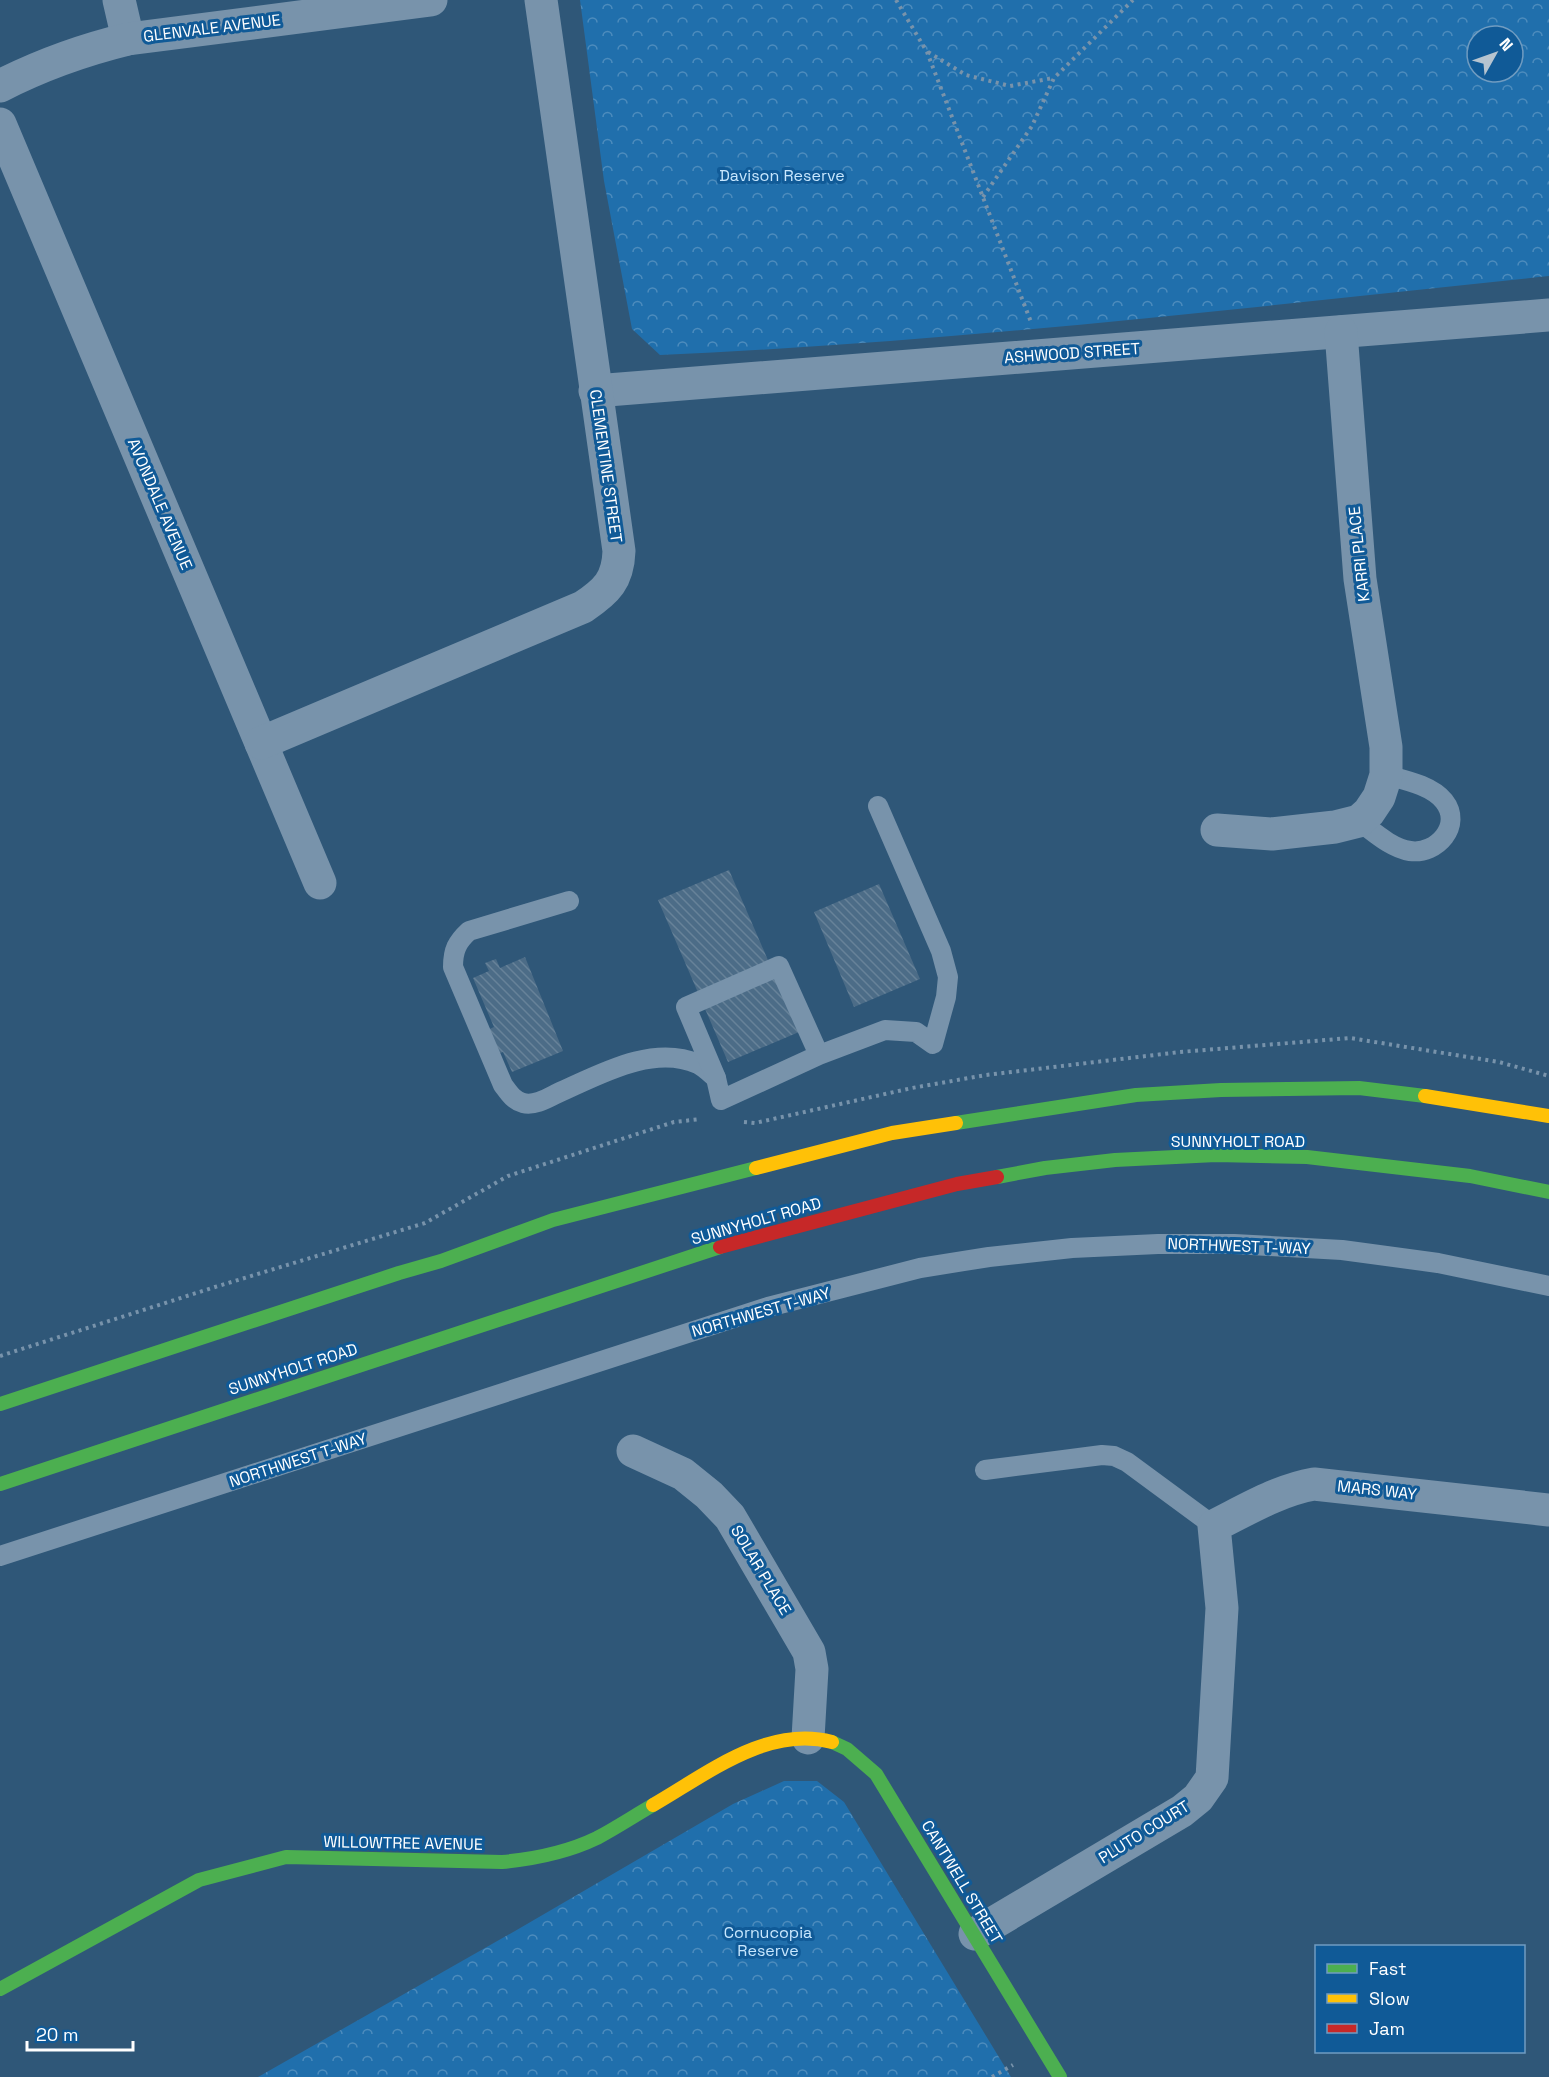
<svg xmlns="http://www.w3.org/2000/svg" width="1549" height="2077" font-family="'Space Grotesk',sans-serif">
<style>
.park{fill:url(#park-crowns);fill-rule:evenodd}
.building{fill:url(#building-back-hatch)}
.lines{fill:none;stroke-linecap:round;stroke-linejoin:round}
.path{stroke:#7893ab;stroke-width:4;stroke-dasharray:3 4.5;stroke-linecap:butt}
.lane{stroke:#7893ab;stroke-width:20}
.street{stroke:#7893ab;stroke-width:33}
.fast{stroke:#4caf50;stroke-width:14}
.slow{stroke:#ffc107;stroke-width:14}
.jam{stroke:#c62828;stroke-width:14}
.labels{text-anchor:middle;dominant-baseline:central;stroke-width:6;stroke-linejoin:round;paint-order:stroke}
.street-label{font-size:16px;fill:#fff;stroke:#105a97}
.park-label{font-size:16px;fill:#c8e7fe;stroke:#105a97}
</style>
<defs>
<pattern id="park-crowns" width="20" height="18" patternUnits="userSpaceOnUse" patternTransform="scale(1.5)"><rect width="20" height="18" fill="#206fac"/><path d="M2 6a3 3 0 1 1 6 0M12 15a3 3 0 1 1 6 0" fill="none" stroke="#4d8cbd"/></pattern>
<pattern id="building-back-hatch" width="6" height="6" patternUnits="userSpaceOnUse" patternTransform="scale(1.5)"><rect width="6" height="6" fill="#4c6c87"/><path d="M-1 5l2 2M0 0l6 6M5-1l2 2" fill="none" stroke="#678299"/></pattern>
</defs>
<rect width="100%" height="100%" fill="#2f5778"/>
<g class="park">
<path d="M580,0H1549V276C1253,307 957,342 660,355L632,329L604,181ZM1477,36H1513V72H1477Z"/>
<polygon points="784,1781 817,1781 844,1802 1011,2077 258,2077 515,1931 733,1804"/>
</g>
<g class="building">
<polygon points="729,870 799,1032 728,1062 658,900"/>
<polygon points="879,884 920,979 854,1007 814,912"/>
<polygon points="525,957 563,1051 512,1072 503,1052 486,1059 476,1035 494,1027 473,978 489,971 485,963 496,959 500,968"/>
</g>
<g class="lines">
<g class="path">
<polyline points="896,0 927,52 1031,322"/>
<polyline points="928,52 966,75 1010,86 1053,78"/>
<polyline points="983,197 1032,126 1054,78 1133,0"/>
<polyline points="744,1122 755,1123 912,1088 986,1075 1180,1052 1350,1038 1499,1062 1549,1076"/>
<polyline points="0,1356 215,1287 425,1223 508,1176 674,1122 701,1119"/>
<polyline points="992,2077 1013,2065"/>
</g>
<g class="lane">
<path d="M1359,821C1374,832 1391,848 1410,851C1437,855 1463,825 1444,801C1431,785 1404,780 1386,775"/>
<path d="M569,901L469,931C457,942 453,950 453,967L503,1085C509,1093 513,1100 523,1103C535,1106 548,1098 558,1093C599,1075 652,1044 698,1064C704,1067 710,1073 716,1078"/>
<polyline points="819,1055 779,966 686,1007 716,1078 721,1100 819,1055 885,1030 916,1032 933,1044 946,997 948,977 941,951 878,806"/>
<polyline points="985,1470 1102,1455 1114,1456 1127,1462 1214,1526"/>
<polyline points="0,1556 768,1307 920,1268 989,1257 1072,1248 1158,1244 1234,1244 1342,1250 1438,1263 1549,1286"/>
</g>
<g class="street">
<polyline points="119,0 128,39"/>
<path d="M0,86C41,65 83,50 128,39L431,0"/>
<polyline points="0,124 320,883"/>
<polyline points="595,391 1549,315"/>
<path d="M261,743L583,607C607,591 618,580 619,551L541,0"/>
<polyline points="1217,830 1272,834 1335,827 1359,821 1369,812 1379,797 1386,775 1386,747 1360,579 1341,332"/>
<polyline points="633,1451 683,1474 709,1495 730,1517 809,1652 812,1669 808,1738"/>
<path d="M975,1934L1182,1811L1198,1798L1212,1778L1222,1608L1214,1526C1246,1510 1279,1490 1314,1484L1549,1510"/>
</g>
<g class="fast">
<polyline points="956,1123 1136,1095 1221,1090 1359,1088 1425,1096"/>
<polyline points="997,1177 1045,1168 1115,1160 1216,1155 1307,1157 1470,1176 1549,1192"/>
<polyline points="0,1404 399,1273 441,1261 553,1220 756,1168"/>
<polyline points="0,1484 720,1247"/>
<polyline points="832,1742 847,1749 876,1774 1060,2077"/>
<path d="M0,1989L199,1880L286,1857L502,1862C534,1859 568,1852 597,1838C616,1828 634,1816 653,1805"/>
</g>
<g class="slow">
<polyline points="1425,1096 1549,1116"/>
<polyline points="756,1168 892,1133 956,1123"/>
<path d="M653,1805C707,1774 767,1725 832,1742"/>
</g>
<polyline class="jam" points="720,1247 957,1184 997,1177"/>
</g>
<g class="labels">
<g class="street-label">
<text transform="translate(212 28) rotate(-7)">GLENVALE AVENUE</text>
<text transform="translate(1072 353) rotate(-4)">ASHWOOD STREET</text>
<text transform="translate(606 466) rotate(82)">CLEMENTINE STREET</text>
<text transform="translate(160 504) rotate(67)">AVONDALE AVENUE</text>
<text transform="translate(1359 554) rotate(-96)">KARRI PLACE</text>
<text x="1238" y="1141">SUNNYHOLT ROAD</text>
<text transform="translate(756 1221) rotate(-16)">SUNNYHOLT ROAD</text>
<text transform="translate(1239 1246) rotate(2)">NORTHWEST T-WAY</text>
<text transform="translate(761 1312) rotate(-16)">NORTHWEST T-WAY</text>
<text transform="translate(293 1369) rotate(-18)">SUNNYHOLT ROAD</text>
<text transform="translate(298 1460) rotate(-18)">NORTHWEST T-WAY</text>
<text transform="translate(1377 1490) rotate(6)">MARS WAY</text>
<text transform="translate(761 1570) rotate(59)">SOLAR PLACE</text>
<text transform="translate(1144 1832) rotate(-32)">PLUTO COURT</text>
<text transform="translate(403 1843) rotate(1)">WILLOWTREE AVENUE</text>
<text transform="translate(962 1882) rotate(59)">CANTWELL STREET</text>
</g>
<g class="park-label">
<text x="782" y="175">Davison Reserve</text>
<text x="768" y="1932">Cornucopia<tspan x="768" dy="18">Reserve</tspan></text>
</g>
</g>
<rect x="1315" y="1945" width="210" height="108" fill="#105a97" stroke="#709cc1" stroke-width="1.5"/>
<rect x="1327" y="1964" width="30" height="9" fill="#4caf50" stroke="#709cc1" stroke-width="1.5"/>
<text x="1369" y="1975" font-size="18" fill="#ffffff">Fast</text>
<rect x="1327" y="1994" width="30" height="9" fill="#ffc107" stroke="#709cc1" stroke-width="1.5"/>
<text x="1369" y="2005" font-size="18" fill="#ffffff">Slow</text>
<rect x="1327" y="2024" width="30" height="9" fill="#c62828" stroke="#709cc1" stroke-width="1.5"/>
<text x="1369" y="2035" font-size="18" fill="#ffffff">Jam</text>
<g transform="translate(1495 54) rotate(50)"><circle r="28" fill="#105a97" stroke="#709cc1" stroke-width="1.5"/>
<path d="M0-4.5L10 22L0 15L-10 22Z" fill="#b6c4d0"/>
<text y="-9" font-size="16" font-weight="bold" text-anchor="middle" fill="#ffffff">N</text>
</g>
<path d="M27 2041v9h106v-9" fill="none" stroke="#ffffff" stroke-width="3"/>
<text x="36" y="2041" font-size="18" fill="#ffffff" stroke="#105a97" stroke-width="4.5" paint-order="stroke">20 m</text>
</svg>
